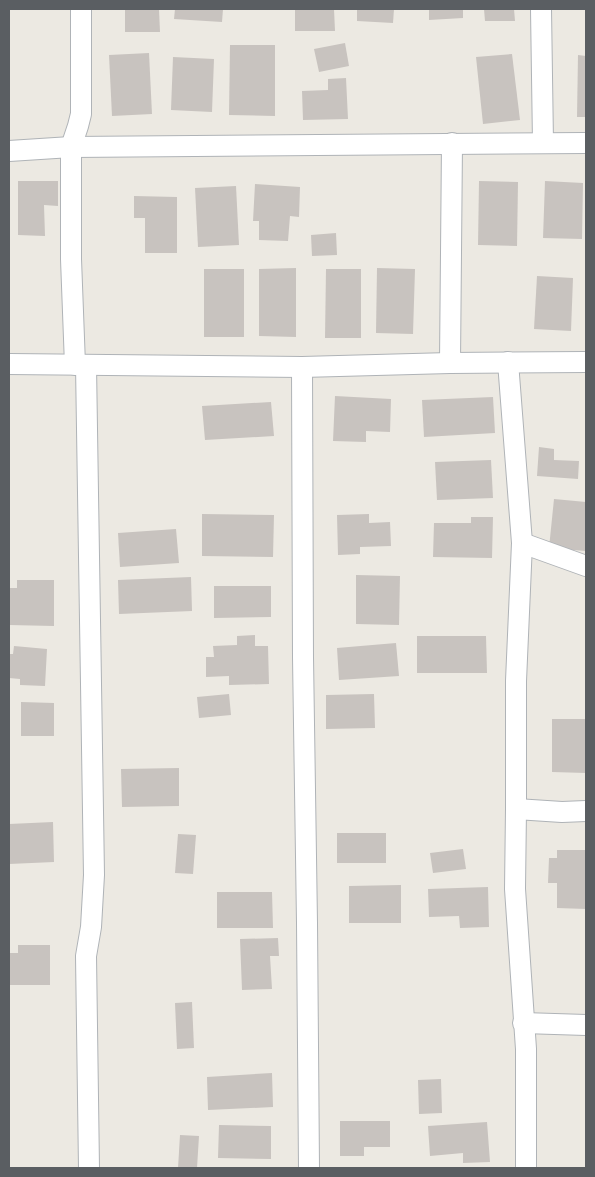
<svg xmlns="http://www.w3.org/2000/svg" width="595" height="1177" font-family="'Alegreya Sans',sans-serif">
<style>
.building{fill:#c8c3bf}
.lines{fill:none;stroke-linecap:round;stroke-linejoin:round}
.street-casing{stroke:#afb3b7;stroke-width:22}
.street{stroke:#fff;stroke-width:20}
</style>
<rect width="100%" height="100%" fill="#ece9e2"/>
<g class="building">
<polygon points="125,9 159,9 160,32 125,32"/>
<polygon points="175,9 223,9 222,22 174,19"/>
<polygon points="295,9 334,9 335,31 295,31"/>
<polygon points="357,9 394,9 393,23 357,21"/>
<polygon points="429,9 463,9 463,18 429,20"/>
<polygon points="484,9 514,9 515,21 485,21"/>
<polygon points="345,43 349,66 319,72 314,49"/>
<polygon points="230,45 275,45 275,116 229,115"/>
<polygon points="149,53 152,114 112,116 109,55"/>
<polygon points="512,54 520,120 483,124 476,57"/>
<polygon points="578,55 586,56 586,117 577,117"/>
<polygon points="173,57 214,59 212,112 171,110"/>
<polygon points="346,78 348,119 303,120 302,91 328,90 328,79"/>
<polygon points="18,181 58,181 58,206 44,205 45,236 18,235"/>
<polygon points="479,181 518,182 517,246 478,245"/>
<polygon points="545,181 583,183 582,239 543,238"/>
<polygon points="255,184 300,187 299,217 290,216 288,241 259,240 259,221 253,221"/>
<polygon points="236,186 239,245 198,247 195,188"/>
<polygon points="134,196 177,197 177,253 145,253 145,218 134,218"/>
<polygon points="336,233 337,255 312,256 311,235"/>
<polygon points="296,268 296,337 259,336 259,269"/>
<polygon points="377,268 415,269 413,334 376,333"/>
<rect x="204" y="269" width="40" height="68"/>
<polygon points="326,269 361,269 361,338 325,338"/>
<polygon points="537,276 573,278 571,331 534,329"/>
<polygon points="335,396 391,399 390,432 366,431 366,442 333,441"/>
<polygon points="493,397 495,433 424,437 422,400"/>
<polygon points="271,402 274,436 205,440 202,406"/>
<polygon points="539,447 554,449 554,460 579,461 578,479 537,476"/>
<polygon points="491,460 493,498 437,500 435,462"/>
<polygon points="554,499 586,502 586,551 549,548"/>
<polygon points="202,514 274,515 273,557 202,556"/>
<polygon points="369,514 369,523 390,522 391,546 360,547 360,554 338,555 337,515"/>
<polygon points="471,517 493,517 492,558 433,557 434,523 471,523"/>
<polygon points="176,529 179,563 120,567 118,533"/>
<polygon points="356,575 400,576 399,625 356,624"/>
<polygon points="191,577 192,611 119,614 118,580"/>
<polygon points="17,580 54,580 54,626 9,625 9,588 17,588"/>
<polygon points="214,586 271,586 271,617 214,618"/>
<polygon points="255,635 255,646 268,646 269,684 229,685 229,676 206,677 206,657 214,657 213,646 237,645 237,636"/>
<polygon points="417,636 486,636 487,673 417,673"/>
<polygon points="396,643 399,676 339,680 337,648"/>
<polygon points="14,646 47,649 45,686 20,685 20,679 9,678 9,654 13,654"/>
<polygon points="229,694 231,715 199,718 197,697"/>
<polygon points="374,694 375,728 326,729 326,695"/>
<polygon points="21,702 54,703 54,736 21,736"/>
<polygon points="552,719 586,719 586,773 552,772"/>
<polygon points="179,768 179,806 122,807 121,769"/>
<polygon points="53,822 54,862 9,864 9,824"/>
<rect x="337" y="833" width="49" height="30"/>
<polygon points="178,834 196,835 193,874 175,873"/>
<polygon points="463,849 466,869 433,873 430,853"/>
<polygon points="557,850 586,850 586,909 557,908 557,883 548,883 549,858 557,858"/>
<polygon points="401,885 401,923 349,923 349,886"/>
<polygon points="488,887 489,927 460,928 459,916 429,917 428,889"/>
<polygon points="217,892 272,892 273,928 217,928"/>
<polygon points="278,938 279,956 270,956 272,989 242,990 240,939"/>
<polygon points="18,945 50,945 50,985 9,985 9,953 18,953"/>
<polygon points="192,1002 194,1048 177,1049 175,1003"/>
<polygon points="272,1073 273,1107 208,1110 207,1077"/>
<polygon points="441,1079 442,1113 419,1114 418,1080"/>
<polygon points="340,1121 390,1121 390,1147 364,1147 364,1156 340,1156"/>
<polygon points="487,1122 490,1162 463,1163 463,1153 430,1156 428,1126"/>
<polygon points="219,1125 271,1126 271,1159 218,1158"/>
<polygon points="180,1135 199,1136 197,1168 178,1168"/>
</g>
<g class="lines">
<defs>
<g id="street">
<polyline points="541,9 543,143"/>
<polyline points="9,151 71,147 586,143"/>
<polyline points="508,362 522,543 516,681 516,809 515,889 526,1049 526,1168"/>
<polyline points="450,363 452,143"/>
<polyline points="9,364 302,367 450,363 586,362"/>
<polyline points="75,365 71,259 71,147 78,126 81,114 81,9"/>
<polyline points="86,365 94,875 91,927 86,956 89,1168"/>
<polyline points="302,367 303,657 307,923 309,1168"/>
<polyline points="522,543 586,566"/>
<polyline points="516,809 562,812 586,811"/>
<polyline points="523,1023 586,1025"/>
</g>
</defs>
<use href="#street" class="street-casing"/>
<use href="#street" class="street"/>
</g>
<rect width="595" height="1177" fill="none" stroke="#5a5e62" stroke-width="20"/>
</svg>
